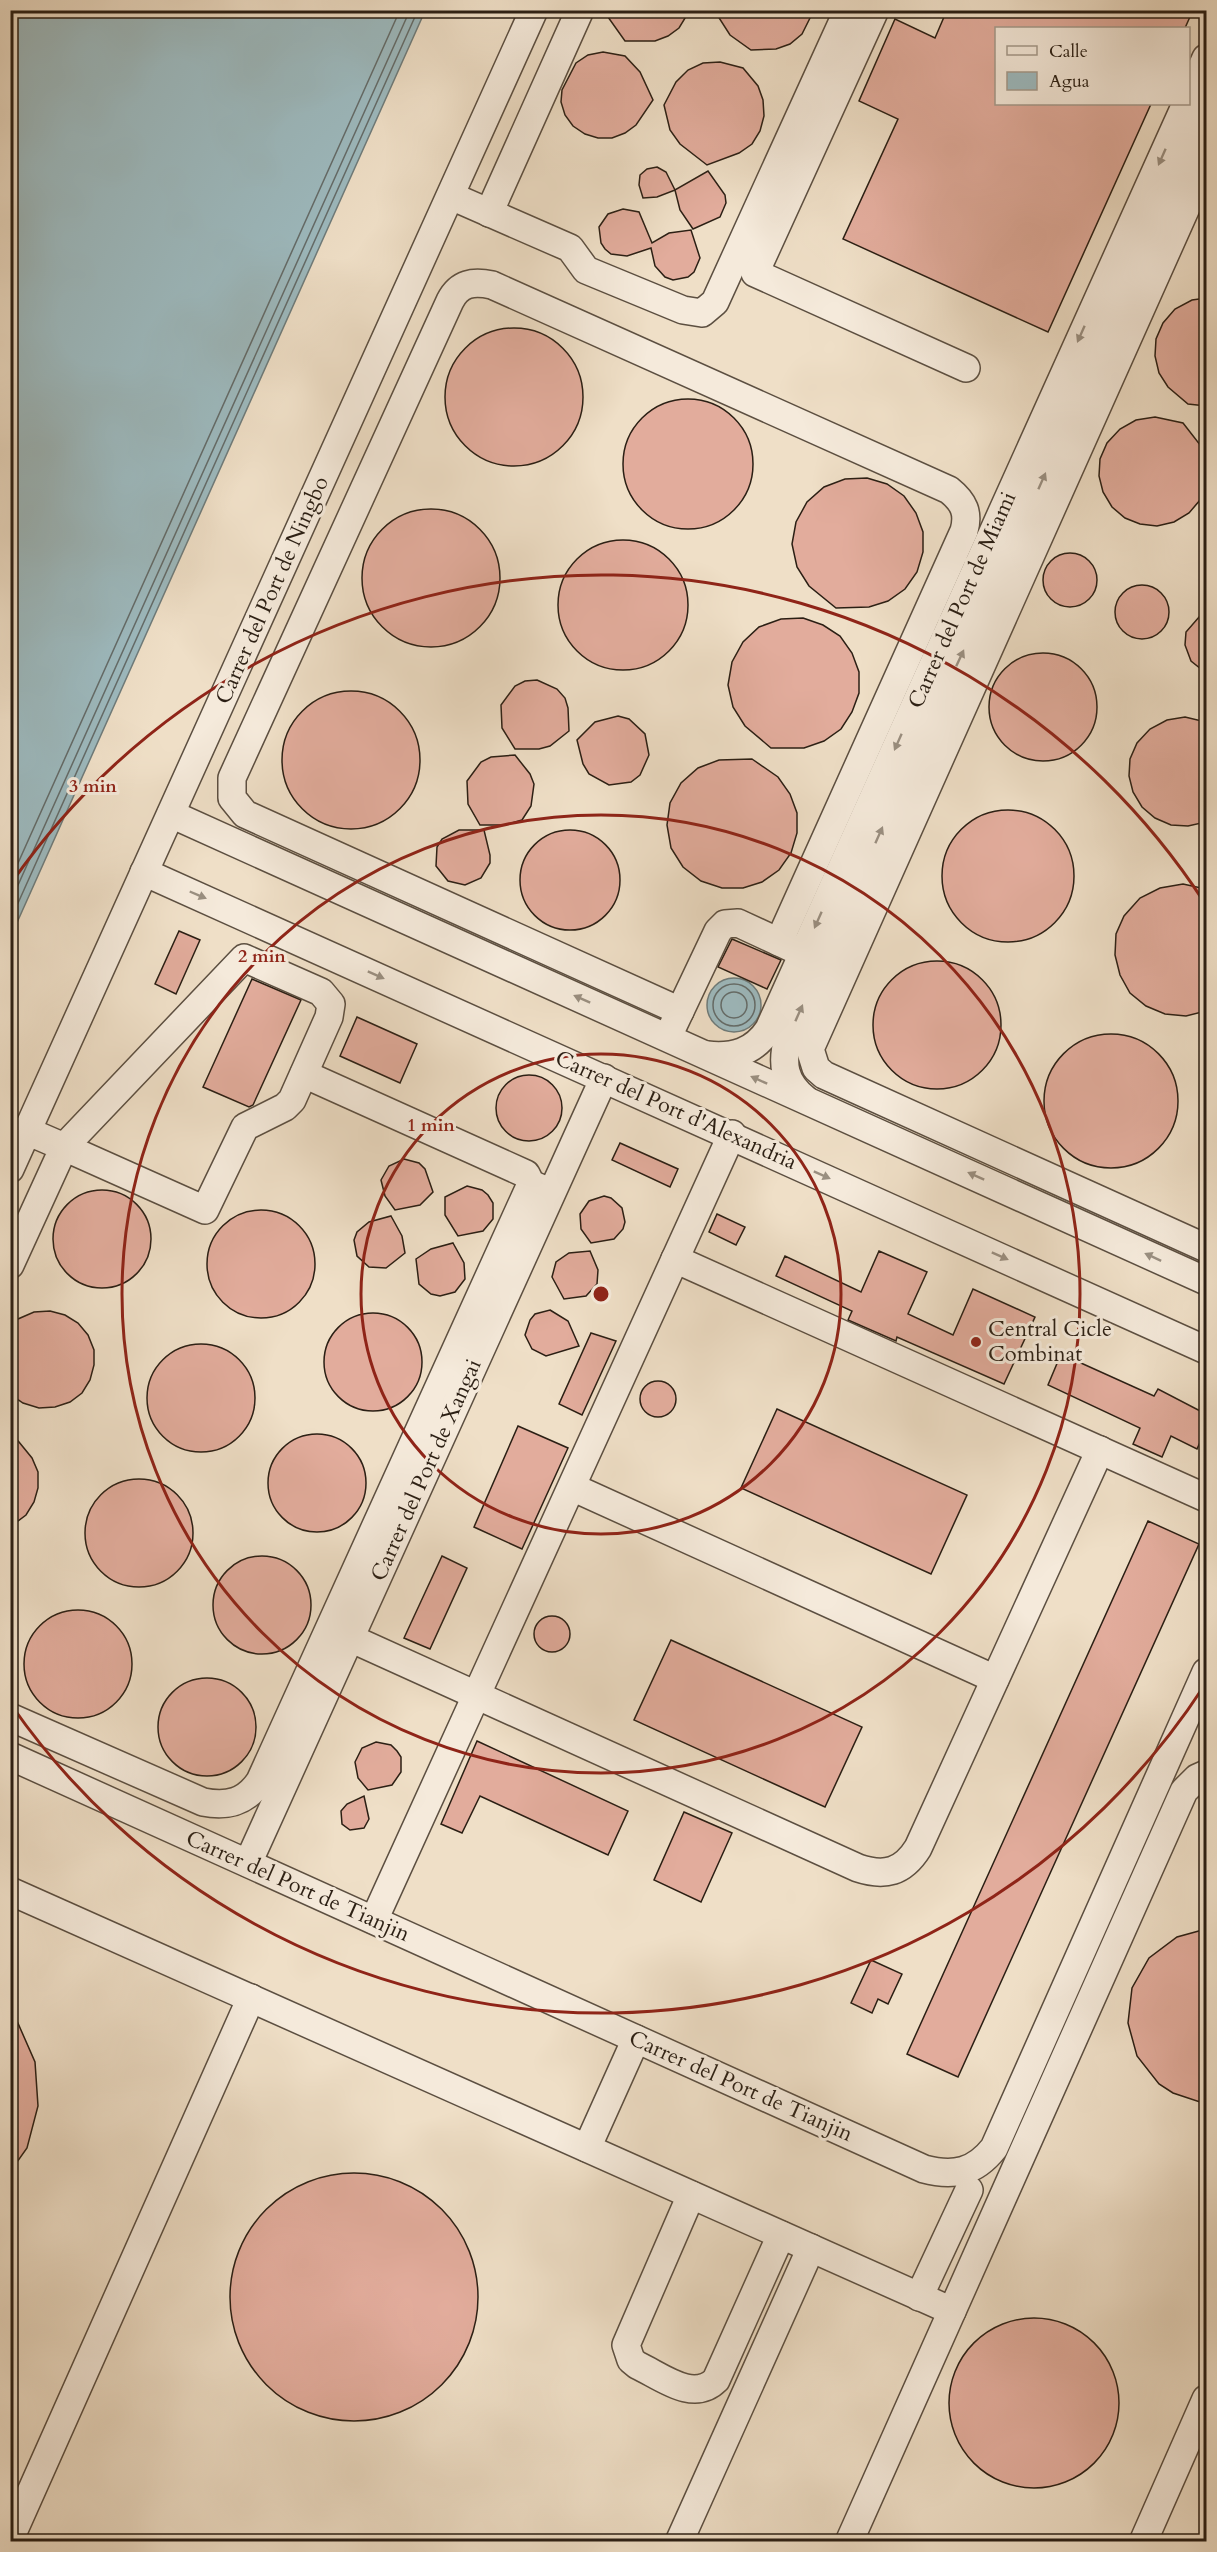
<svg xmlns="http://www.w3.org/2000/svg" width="1217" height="2552" font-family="Cardo,serif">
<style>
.water{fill:#9dbabf;stroke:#6f7c7b;stroke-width:1.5}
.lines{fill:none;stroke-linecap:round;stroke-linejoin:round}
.shore{stroke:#646c6a;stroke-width:1.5}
.building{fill:#e2ac9c;stroke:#2b1f14;stroke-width:1.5}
.minor-casing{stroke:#5c4f41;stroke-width:30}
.minor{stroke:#f5eadb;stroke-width:27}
.oneway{fill:#9a8f81}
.ring{fill:none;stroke:#8f2418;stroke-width:3}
.poi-dot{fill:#8f2418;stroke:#f5eadb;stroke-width:2}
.labels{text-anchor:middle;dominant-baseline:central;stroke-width:6;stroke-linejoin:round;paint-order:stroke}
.street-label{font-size:22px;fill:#2b1f14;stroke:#f5eadb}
.poi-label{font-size:22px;fill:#2b1f14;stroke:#f5eadb;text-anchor:start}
.centre{fill:#8f2418;stroke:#f5eadb;stroke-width:3}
.ring-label{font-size:18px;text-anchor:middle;font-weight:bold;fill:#8f2418;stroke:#f5eadb;stroke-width:6;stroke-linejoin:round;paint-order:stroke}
</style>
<rect width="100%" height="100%" fill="#efdfc7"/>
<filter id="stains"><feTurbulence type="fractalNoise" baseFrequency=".00333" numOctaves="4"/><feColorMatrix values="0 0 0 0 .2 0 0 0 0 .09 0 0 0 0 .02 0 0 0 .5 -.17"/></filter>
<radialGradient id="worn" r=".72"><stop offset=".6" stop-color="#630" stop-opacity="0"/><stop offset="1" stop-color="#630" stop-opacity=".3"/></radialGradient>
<g class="water">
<polygon points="11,10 425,11 11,936 10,11"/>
<circle cx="734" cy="1005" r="27"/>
</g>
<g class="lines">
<g class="shore">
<polyline points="10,881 400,10"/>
<polyline points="10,903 410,10"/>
<polyline points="10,921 418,10"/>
<circle cx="734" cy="1005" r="21"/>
<circle cx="734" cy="1005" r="13"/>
</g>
</g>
<g class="building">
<polygon points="603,10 690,10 679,28 668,36 655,41 625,41"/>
<polygon points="714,10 814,10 802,34 790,44 776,49 751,50 730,35"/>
<polygon points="947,10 1193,10 1185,28 996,28 996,104 1151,104 1048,332 843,239 898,119 859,101 895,19 935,38"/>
<polygon points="603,52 625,56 640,72 653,100 636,125 625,133 612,138 598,138 585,134 573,126 565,115 561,102 562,90 576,63 588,55"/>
<polygon points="720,62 743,68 758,86 763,100 764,116 760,131 752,144 739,153 707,165 680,144 670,130 664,105 676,82 688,70 703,63"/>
<polygon points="657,167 666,172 675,190 708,171 725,195 726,203 720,217 693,229 680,210 675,190 657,197 643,198 639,185 640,175 647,169"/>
<polygon points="623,209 639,212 652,243 669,233 691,230 700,258 694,272 688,277 673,280 665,277 655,266 651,248 627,256 611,254 605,249 601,243 599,227 608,214"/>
<polygon points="1206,298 1206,406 1188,404 1168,387 1159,373 1155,356 1156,339 1163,323 1175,309 1192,300"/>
<circle cx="514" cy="397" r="69"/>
<circle cx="688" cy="464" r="65"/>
<polygon points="1155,417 1183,423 1201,446 1206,461 1206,484 1200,500 1189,513 1174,522 1157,526 1140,524 1125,518 1112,507 1103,492 1099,476 1100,459 1107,443 1120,429 1136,420"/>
<polygon points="867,478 887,484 904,496 916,513 923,532 923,552 917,572 905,589 888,601 869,607 836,608 809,586 797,567 792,544 796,522 807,502 824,487 845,479"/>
<circle cx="431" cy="578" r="69"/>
<circle cx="623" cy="605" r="65"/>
<circle cx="1070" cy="580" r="27"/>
<circle cx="1142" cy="612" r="27"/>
<polygon points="1206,609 1206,673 1191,661 1185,645 1186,632"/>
<polygon points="803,618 823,625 840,636 852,653 859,672 859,693 852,712 841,729 824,741 804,748 771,748 745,726 733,707 728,685 732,662 743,642 759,627 781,619"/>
<circle cx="1043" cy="707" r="54"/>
<polygon points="537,680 557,689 565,698 568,708 569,731 550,746 539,749 515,749 502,728 501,705 515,686 525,681"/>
<circle cx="351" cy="760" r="69"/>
<polygon points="618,716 629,719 645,734 649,755 640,775 631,782 609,785 589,774 583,764 577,740 595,722"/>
<polygon points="1185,717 1206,722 1206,822 1188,826 1171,825 1155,818 1142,807 1133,792 1129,776 1130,759 1137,743 1150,729 1167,720"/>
<polygon points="515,755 530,774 534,784 531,806 522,820 505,825 480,825 468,804 467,781 481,762 491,757"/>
<polygon points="752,759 778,777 790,794 797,813 797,833 791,853 779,870 762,882 743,888 722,888 701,881 683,867 671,848 667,825 670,803 681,783 698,768 719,760"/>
<circle cx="1008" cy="876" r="66"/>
<circle cx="570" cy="880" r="50"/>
<polygon points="459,830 484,830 490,855 490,863 481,878 465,885 448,881 436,866 437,847 442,839"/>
<polygon points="1183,884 1206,889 1206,1011 1186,1016 1165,1014 1146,1006 1130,993 1120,975 1115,955 1116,934 1124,916 1140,898 1160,888"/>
<polygon points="179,931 200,940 176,994 155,984"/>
<polygon points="732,939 781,960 767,989 718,967"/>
<circle cx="937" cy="1025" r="64"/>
<polygon points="252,979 301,1000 253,1105 249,1107 203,1087"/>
<polygon points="357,1017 417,1044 400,1083 340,1056"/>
<circle cx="1111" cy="1101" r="67"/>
<circle cx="529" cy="1108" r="33"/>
<polygon points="620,1143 678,1169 670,1187 612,1160"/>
<polygon points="404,1159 419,1163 425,1169 433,1192 420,1205 395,1210 385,1196 381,1180 389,1166"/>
<polygon points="467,1186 482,1190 488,1195 493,1203 493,1219 483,1231 458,1236 445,1215 445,1197"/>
<circle cx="102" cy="1239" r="49"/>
<polygon points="604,1196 611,1198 622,1208 625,1222 623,1229 614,1239 591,1243 581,1229 580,1214 589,1201"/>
<circle cx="261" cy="1264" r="54"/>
<polygon points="717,1214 745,1227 736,1245 709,1232"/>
<polygon points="391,1216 402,1236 405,1253 386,1268 369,1267 357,1256 354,1240 357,1232 369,1222"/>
<polygon points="453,1243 464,1263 465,1279 455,1292 440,1296 431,1294 419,1284 416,1259 431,1249"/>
<polygon points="590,1251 598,1270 597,1284 586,1296 564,1299 552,1277 556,1262 569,1253"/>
<polygon points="879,1251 927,1272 908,1314 953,1335 973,1289 1035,1317 1004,1384 897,1337 896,1341 848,1320 852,1311 776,1276 785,1256 861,1292"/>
<polygon points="550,1310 568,1321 579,1346 546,1356 532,1349 525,1335 530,1320 535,1314"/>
<polygon points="50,1311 65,1315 78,1323 88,1335 94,1350 94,1365 90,1380 82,1393 70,1402 55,1407 39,1408 23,1403 10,1394 10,1326 18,1319 34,1312"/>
<circle cx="373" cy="1362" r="49"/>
<polygon points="591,1333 616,1341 582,1415 559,1404"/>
<circle cx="201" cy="1398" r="54"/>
<polygon points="1061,1354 1154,1396 1158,1389 1206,1414 1206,1429 1197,1449 1171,1436 1162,1457 1133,1444 1140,1428 1048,1385"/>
<circle cx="658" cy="1399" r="18"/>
<polygon points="777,1409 967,1495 931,1574 741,1488"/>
<polygon points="518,1426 568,1448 522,1549 474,1527"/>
<polygon points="10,1431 32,1458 38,1472 38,1488 34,1502 26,1515 10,1527"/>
<circle cx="317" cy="1483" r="49"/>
<circle cx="139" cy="1533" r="54"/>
<polygon points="1148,1521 1199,1544 958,2077 907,2054"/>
<polygon points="442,1556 467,1568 430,1649 404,1638"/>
<circle cx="262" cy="1605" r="49"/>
<circle cx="78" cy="1664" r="54"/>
<circle cx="552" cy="1634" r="18"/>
<polygon points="671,1640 862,1727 825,1807 634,1720"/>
<circle cx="207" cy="1727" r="49"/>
<polygon points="477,1741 628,1811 608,1855 480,1796 462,1833 441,1824"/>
<polygon points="376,1742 391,1745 397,1751 401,1757 401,1772 392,1785 368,1790 358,1778 355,1762 362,1748"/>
<polygon points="364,1796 369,1819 364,1828 350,1830 342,1824 341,1811 347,1804"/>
<polygon points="684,1812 732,1833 701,1902 654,1880"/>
<polygon points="1206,1929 1206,2104 1173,2093 1159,2084 1137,2056 1128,2023 1132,1988 1149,1958 1177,1937"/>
<polygon points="871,1960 902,1974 888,2004 878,1999 872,2013 851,2003"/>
<polygon points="10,2005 35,2062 38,2106 27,2148 10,2172"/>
<circle cx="354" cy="2297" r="124"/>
<circle cx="1034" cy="2403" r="85"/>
</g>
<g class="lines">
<defs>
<g id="minor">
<polyline points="875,10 755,273 966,368"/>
<polyline points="1188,98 1206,58"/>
<polyline points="1206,163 810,1049 816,1068 824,1075 1206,1248"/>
<polyline points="451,196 570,248 586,270 683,310 702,313 715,302 848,10"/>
<polyline points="489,213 580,10"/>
<polyline points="171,814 1206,1281"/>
<polyline points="144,872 1206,1350"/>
<path d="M680,1011L245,814L232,798V778L450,301C459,283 473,281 492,285L949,490C964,502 969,513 964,531L779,942"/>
<polyline points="672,1028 718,931 725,924 738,923 794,949"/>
<path d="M707,1055C733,1058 754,1052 769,1029L1186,104"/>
<polyline points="304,1074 526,1174 531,1184 545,1190"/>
<path d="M805,1099C784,1082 781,1064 788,1038L1206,115"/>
<polyline points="10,1169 534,10"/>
<polyline points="675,1259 1206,1498"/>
<polyline points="10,1265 64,1147 205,1210 245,1127 285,1107 292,1100 329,1017 331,1004 321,992 244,958 64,1147 27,1131"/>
<polyline points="572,1487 995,1679"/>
<path d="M350,1638L858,1868C885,1877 903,1872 918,1848L1100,1450"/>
<path d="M10,1717L203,1802C228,1807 246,1802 260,1781L531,1184"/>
<path d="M10,1756L924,2169C954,2177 975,2172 994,2148L1206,1672"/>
<polyline points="248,1863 604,1078"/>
<polyline points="10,1891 952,2311"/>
<polyline points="374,1920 732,1134"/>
<polyline points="587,2148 636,2039"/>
<path d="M691,2195L626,2345L631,2360L637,2365C661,2376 693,2403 716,2380L781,2235"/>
<polyline points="919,2297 969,2190"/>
<polyline points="10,2539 251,1998"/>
<polyline points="679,2542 811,2248"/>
<polyline points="849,2542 1184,1791 1197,1778 1206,1774"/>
<polyline points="1143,2542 1206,2399"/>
</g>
</defs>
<use href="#minor" class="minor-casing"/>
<use href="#minor" class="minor"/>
</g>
<defs><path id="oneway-solid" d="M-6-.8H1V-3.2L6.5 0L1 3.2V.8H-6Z" transform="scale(1.5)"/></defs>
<g class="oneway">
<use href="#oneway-solid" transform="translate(1162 157) rotate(114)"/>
<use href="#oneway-solid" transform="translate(1081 334) rotate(114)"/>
<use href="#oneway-solid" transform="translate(1042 481) rotate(-66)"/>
<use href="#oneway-solid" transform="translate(960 658) rotate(-65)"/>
<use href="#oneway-solid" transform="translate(898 742) rotate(114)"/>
<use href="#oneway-solid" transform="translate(879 835) rotate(-66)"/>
<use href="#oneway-solid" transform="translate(198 895) rotate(23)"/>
<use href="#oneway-solid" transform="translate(818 920) rotate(114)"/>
<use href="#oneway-solid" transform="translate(376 975) rotate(24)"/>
<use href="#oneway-solid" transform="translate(582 999) rotate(-156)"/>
<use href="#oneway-solid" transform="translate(799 1013) rotate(-66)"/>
<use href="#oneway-solid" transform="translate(759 1080) rotate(-156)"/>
<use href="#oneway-solid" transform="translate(822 1175) rotate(24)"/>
<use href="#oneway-solid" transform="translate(976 1176) rotate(-156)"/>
<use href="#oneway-solid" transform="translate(1000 1256) rotate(24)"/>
<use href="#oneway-solid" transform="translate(1153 1257) rotate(-155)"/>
</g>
<g class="ring">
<circle cx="601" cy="1294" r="240"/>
<circle cx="601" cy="1294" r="479"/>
<path d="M1204 1686A719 719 0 0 1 12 1706M12 882A719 719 0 0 1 1204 902"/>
</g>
<circle class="poi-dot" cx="976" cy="1342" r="6"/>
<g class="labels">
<g class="street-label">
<text transform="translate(272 590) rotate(-66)">Carrer del Port de Ningbo</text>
<text transform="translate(962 600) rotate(-66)">Carrer del Port de Miami</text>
<text transform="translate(676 1110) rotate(24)">Carrer del Port d'Alexandria</text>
<text transform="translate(426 1470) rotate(-66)">Carrer del Port de Xangai</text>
<text transform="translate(298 1886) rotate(24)">Carrer del Port de Tianjin</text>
<text transform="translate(741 2086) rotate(24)">Carrer del Port de Tianjin</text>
</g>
<g class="poi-label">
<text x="988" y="1329">Central Cicle<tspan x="988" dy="25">Combinat</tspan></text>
</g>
</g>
<circle cx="601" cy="1294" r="9" class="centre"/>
<g class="ring-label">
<text x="93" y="792">3 min</text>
<text x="262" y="962">2 min</text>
<text x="431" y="1131">1 min</text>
</g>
<rect width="1217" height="2552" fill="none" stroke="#efdfc7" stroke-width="36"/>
<rect x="12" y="12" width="1193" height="2528" fill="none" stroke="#2b1f14" stroke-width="3"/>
<rect x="18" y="18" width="1181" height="2516" fill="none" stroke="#2b1f14" stroke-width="1.5"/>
<rect x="995" y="27" width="195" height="78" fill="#f5eadb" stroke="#a4998b" stroke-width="1.5"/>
<rect x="1007" y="46" width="30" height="9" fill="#f5eadb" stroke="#a4998b" stroke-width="1.5"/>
<text x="1049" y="57" font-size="18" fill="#2b1f14">Calle</text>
<rect x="1007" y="72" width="30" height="18" fill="#9dbabf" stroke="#a4998b" stroke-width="1.5"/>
<text x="1049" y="87" font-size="18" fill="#2b1f14">Agua</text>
<rect width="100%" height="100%" filter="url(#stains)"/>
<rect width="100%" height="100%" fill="url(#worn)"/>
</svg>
